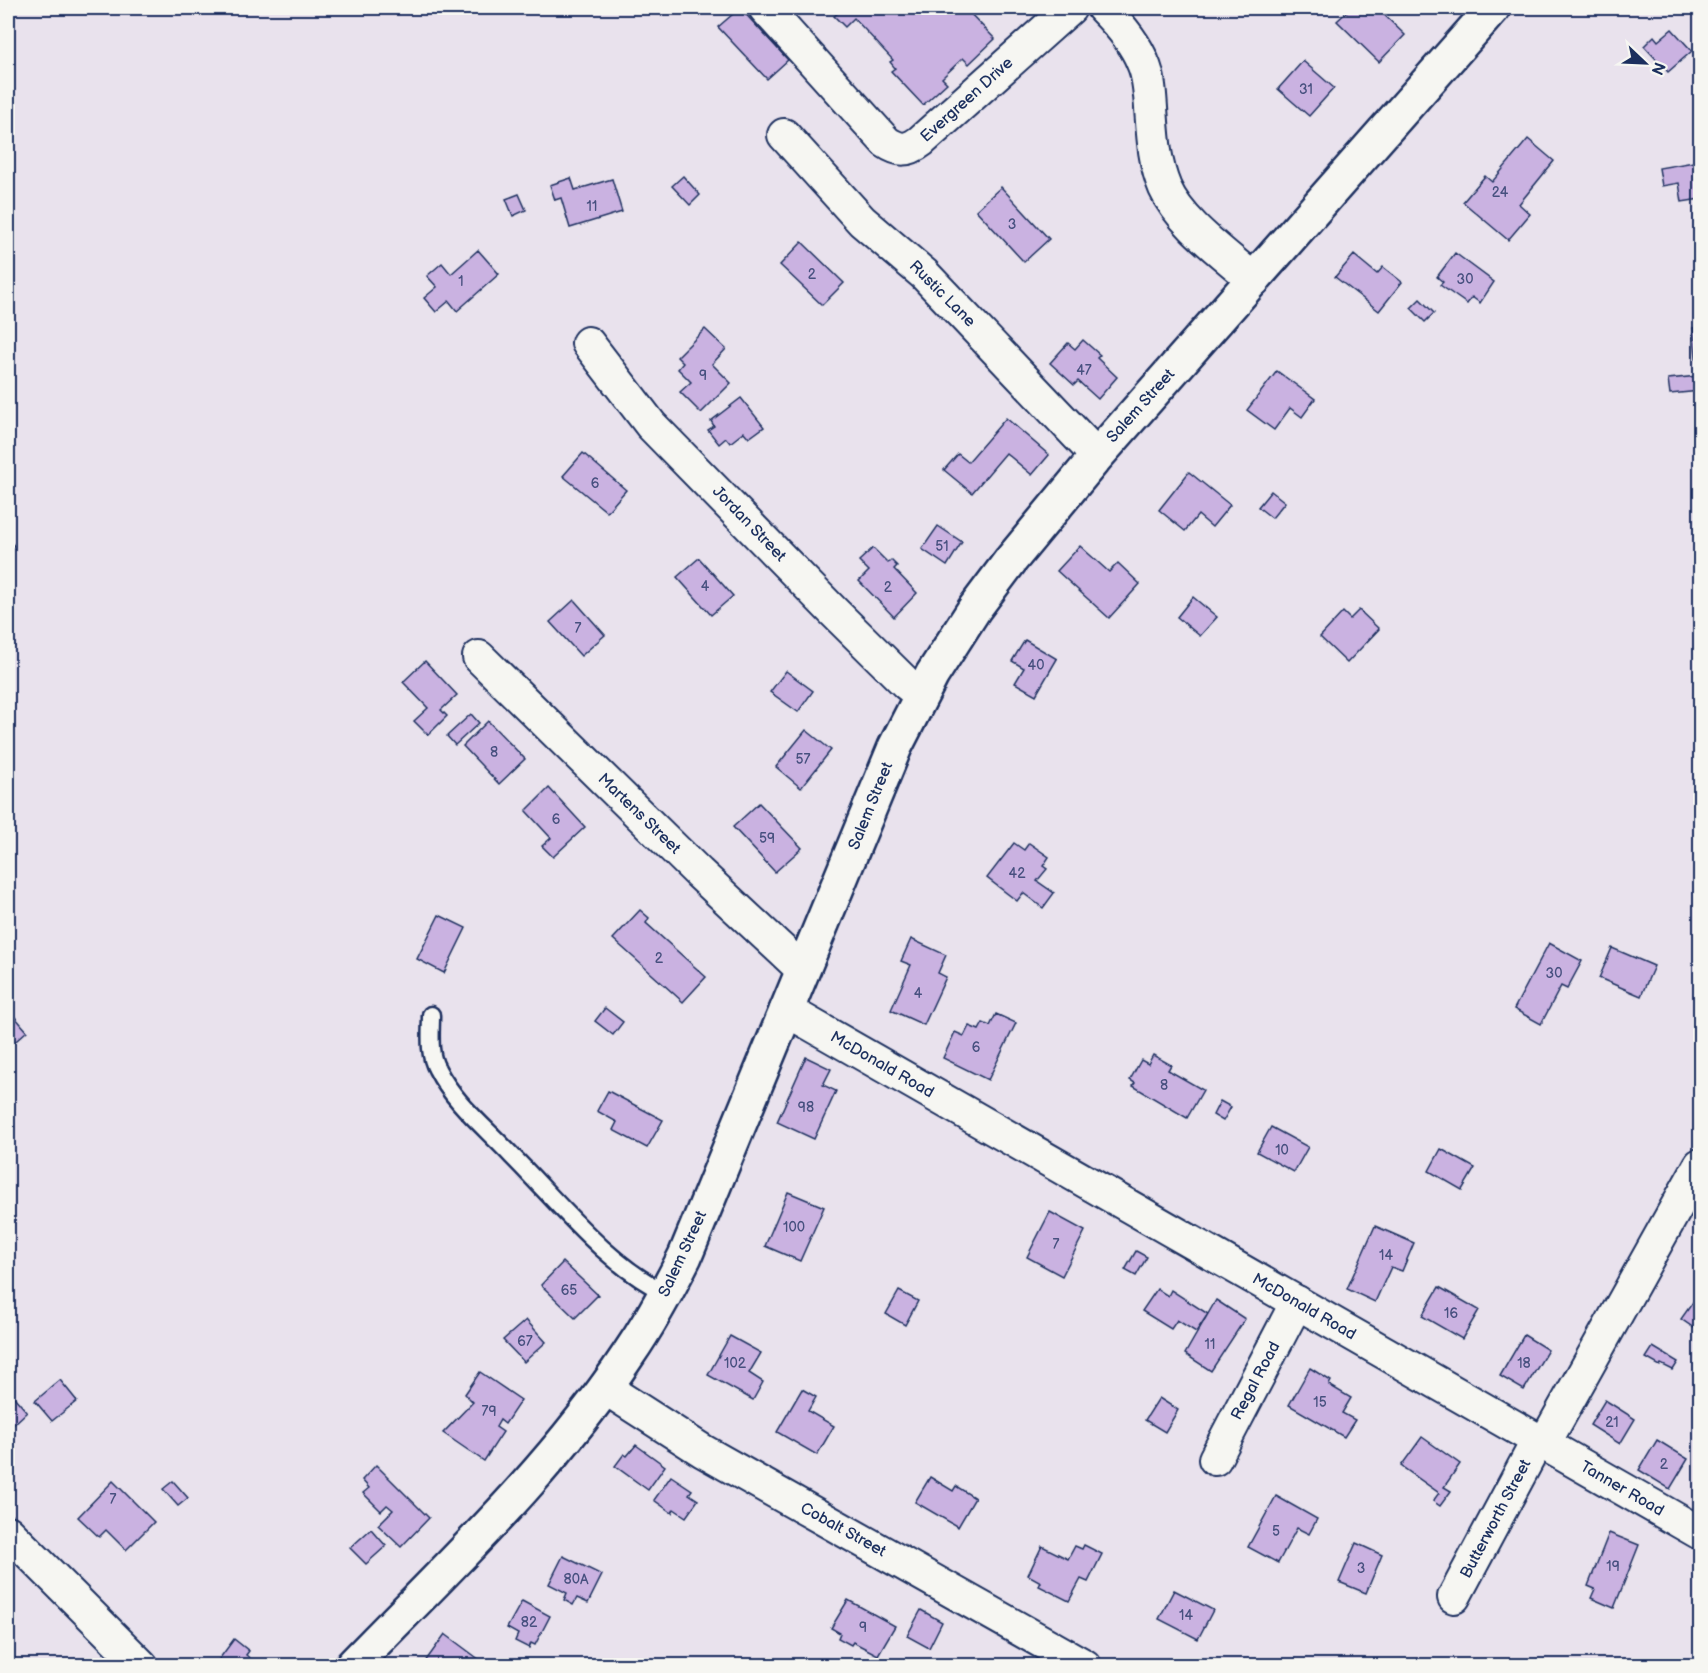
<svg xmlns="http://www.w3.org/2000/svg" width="1708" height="1673" font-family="'Balsamiq Sans',sans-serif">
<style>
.building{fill:#cab2e1;stroke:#1b2f5e;stroke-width:1.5}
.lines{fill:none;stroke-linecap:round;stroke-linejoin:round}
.lane-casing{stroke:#1b2f5e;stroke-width:21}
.street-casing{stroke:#1b2f5e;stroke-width:36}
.secondary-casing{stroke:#1b2f5e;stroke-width:38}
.lane{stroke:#f6f6f2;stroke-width:16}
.street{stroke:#f6f6f2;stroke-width:32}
.secondary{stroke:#f6f6f2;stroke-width:33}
.labels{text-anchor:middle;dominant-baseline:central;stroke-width:4.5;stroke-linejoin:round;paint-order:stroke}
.number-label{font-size:14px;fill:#47507f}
.street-label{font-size:16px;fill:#1b2f5e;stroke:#f6f6f2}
</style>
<rect width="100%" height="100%" fill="#e9e2ed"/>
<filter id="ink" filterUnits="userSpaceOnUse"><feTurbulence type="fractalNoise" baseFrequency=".0167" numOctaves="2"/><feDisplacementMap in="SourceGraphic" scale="12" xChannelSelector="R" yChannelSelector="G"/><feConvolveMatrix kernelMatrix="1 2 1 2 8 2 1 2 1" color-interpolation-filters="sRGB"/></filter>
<g filter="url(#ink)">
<g class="building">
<polygon points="740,8 788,60 767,79 718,27"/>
<polygon points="833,8 950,8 953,11 956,8 965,8 995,39 969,64 963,58 942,78 947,83 923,105 891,71 895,68 890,62 893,60 854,18 845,27 834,16 838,13"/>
<polygon points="1351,8 1377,8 1405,35 1379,62 1337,21"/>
<polygon points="1672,29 1692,51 1668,72 1644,46 1654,36 1658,41"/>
<polygon points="1303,61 1334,88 1309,116 1278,89"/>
<polygon points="1528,139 1554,161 1519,204 1530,214 1508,240 1463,202 1485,176 1492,182"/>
<polygon points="1700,161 1700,199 1682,202 1679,183 1662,186 1659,168"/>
<polygon points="683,176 700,195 690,205 672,186"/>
<polygon points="571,178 575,190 612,179 622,212 570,228 561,198 555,200 550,185"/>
<polygon points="1001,187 1049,239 1024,262 976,210"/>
<polygon points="519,194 526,210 513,216 506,199"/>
<polygon points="802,242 844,283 822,305 780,265"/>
<polygon points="478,250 499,274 457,311 449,301 436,312 424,298 437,287 427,276 442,263 451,274"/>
<polygon points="1455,253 1494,282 1480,303 1472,297 1467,304 1440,285 1443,282 1437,277"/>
<polygon points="1354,255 1377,274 1383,267 1402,282 1379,311 1335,277"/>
<polygon points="1420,299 1434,313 1425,322 1411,308"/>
<polygon points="1700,327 1700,391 1670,394 1668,379 1698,376 1693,328"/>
<polygon points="705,329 726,349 712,364 731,383 701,413 680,392 691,382 678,369 683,363 677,357"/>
<polygon points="1083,340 1100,355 1097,358 1117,377 1098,399 1078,381 1074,385 1050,363 1068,343 1075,349"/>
<polygon points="1277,371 1315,399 1302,417 1290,408 1274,430 1247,410"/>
<polygon points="741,398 764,427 749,438 744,432 730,443 726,438 719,444 708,430 714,426 711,421"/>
<polygon points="1006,418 1049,455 1032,475 1006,453 972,493 944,470 958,454 968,462"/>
<polygon points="583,453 626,490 607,512 563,476"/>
<polygon points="1189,472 1230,505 1212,527 1198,515 1185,531 1159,510"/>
<polygon points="1271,491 1285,502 1272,518 1258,507"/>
<polygon points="938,526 962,542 947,566 922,549"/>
<polygon points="8,538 14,546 8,552"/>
<polygon points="1080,546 1109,572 1118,563 1140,584 1109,618 1057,571"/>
<polygon points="873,548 888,563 891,560 897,566 894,569 917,593 894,617 859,581 869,571 859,561"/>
<polygon points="699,558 733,596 711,615 677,577"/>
<polygon points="1193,597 1217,617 1200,636 1177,617"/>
<polygon points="574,600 605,635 581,656 550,622"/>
<polygon points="1359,610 1379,629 1347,663 1320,637 1343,612 1350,619"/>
<polygon points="1025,640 1057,659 1036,695 1015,683 1024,668 1012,661"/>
<polygon points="425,661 457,695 441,710 447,716 428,735 414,721 428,708 403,682"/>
<polygon points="786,671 813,691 798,712 770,692"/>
<polygon points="471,714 479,723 455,745 447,736"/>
<polygon points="488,721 525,759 499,784 463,746"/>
<polygon points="806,730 831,750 801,788 776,767"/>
<polygon points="549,788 585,827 553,857 542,846 551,838 526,811"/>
<polygon points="759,803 802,848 775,872 733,827"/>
<polygon points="1014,843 1024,850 1029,843 1049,857 1043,866 1047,869 1037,881 1054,893 1043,908 1023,893 1017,901 987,878"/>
<polygon points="640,910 649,918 646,923 706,977 683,1002 613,939"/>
<polygon points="439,915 466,928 444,973 417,959"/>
<polygon points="911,939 946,955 938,973 946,977 924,1025 891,1010 911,965 901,961"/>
<polygon points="1549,943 1582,961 1567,989 1561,986 1541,1024 1514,1009"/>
<polygon points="1612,948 1654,966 1641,996 1599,978"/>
<polygon points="605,1008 623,1022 613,1035 595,1021"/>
<polygon points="8,1009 27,1031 8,1048"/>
<polygon points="996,1014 1016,1023 988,1080 943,1058 955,1032 964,1036 969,1026 979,1030 983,1023 990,1026"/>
<polygon points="1153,1055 1171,1065 1168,1070 1203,1090 1187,1118 1133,1086 1135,1083 1130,1080 1141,1060 1148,1064"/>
<polygon points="806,1057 831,1069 823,1085 836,1091 814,1139 777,1122"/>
<polygon points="608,1091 663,1120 647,1148 613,1130 617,1122 597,1111"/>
<polygon points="1220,1101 1231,1107 1223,1121 1213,1115"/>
<polygon points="1271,1127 1308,1147 1294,1172 1257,1152"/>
<polygon points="1441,1149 1475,1168 1462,1190 1429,1171"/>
<polygon points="788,1192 824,1207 800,1261 765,1246"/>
<polygon points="1050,1212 1085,1231 1062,1276 1027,1257"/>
<polygon points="1375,1226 1414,1243 1402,1271 1391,1267 1375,1302 1347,1289"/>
<polygon points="1136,1251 1147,1257 1136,1276 1125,1270"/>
<polygon points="563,1262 598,1295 575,1318 541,1285"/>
<polygon points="1439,1287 1479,1310 1462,1339 1422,1316"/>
<polygon points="1157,1289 1168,1296 1171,1290 1208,1314 1196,1332 1177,1320 1171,1329 1142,1311"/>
<polygon points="899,1291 918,1301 905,1325 886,1314"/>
<polygon points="1700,1292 1700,1332 1681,1319"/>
<polygon points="1216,1300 1245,1319 1211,1371 1185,1354"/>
<polygon points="526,1320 546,1342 524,1362 503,1340"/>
<polygon points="1524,1335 1548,1350 1524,1390 1500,1376"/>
<polygon points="730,1336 761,1353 749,1373 763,1382 753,1400 708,1375"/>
<polygon points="1653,1347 1678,1362 1673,1370 1661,1364 1660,1366 1646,1358"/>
<polygon points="1310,1368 1331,1381 1329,1385 1351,1398 1342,1413 1355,1420 1344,1437 1289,1405"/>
<polygon points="480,1372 521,1400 505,1424 500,1420 496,1427 503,1432 484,1461 443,1433 473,1402 465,1394"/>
<polygon points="60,1380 77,1401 52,1421 35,1401"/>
<polygon points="802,1389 816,1397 808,1411 834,1426 817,1455 777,1432"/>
<polygon points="8,1390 27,1412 13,1425 8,1419"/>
<polygon points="1159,1398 1178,1410 1165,1432 1145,1420"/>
<polygon points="1605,1400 1635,1419 1620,1444 1590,1425"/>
<polygon points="1422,1437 1460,1464 1444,1487 1451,1491 1440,1506 1433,1501 1439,1493 1401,1466"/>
<polygon points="1657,1440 1688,1459 1670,1489 1639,1470"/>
<polygon points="636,1445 665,1466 648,1490 615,1466 624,1454 627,1456"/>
<polygon points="376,1465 429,1518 401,1547 378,1525 393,1510 387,1505 381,1511 363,1493 369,1488 362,1480"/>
<polygon points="671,1476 692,1490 689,1494 698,1500 686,1517 674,1509 672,1513 654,1500"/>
<polygon points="930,1477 953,1491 956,1486 975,1498 958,1527 915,1502"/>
<polygon points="113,1481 154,1522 126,1550 106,1530 99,1537 78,1517"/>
<polygon points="173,1481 188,1498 178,1506 163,1489"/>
<polygon points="1276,1496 1317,1519 1309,1534 1297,1528 1278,1563 1248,1547"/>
<polygon points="371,1529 386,1546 366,1564 350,1548"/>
<polygon points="1609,1533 1639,1545 1614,1608 1591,1598 1595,1589 1588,1586"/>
<polygon points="1356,1543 1382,1555 1366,1593 1339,1582"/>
<polygon points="1084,1545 1102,1554 1088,1582 1081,1579 1069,1601 1039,1586 1041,1582 1028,1575 1042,1546 1068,1559 1075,1546 1082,1549"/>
<polygon points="563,1556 602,1575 588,1603 577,1598 573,1605 564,1600 567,1593 549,1584"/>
<polygon points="1174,1590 1213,1610 1198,1639 1159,1619"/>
<polygon points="848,1600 895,1626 878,1655 853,1642 851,1645 838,1638 840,1633 831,1628"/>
<polygon points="522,1601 550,1616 535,1645 531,1643 529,1648 515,1641 518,1634 507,1628"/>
<polygon points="921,1610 942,1622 929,1648 907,1636"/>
<polygon points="445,1634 488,1666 422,1666"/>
<polygon points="234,1639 249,1651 246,1655 259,1666 214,1666"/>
</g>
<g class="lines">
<defs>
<path id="lane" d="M431,1015C431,1033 428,1053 437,1069C454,1103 487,1129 512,1156C558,1202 607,1265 666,1293"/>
<g id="street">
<path d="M765,8L886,142C899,151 908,151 921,141L1070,8"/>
<path d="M1103,8C1119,24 1135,42 1143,63C1149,76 1150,93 1151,108C1153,135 1154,162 1165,188C1181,224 1225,254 1254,280"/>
<polyline points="784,135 862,221 924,274 1097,456"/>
<polyline points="588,343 651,425 834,612 907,684 921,695"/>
<polyline points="479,657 699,873 803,970"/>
<polyline points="786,1010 1700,1533"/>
<polyline points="605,1388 703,1451 1085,1666"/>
<polyline points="1544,1444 1700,1165"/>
<polyline points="1215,1459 1297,1302"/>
<polyline points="8,1532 142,1666"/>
<polyline points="1454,1597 1538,1440"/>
</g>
<path id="secondary" d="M352,1666C448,1567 552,1470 628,1355C650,1323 668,1290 685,1256L895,747L932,675L975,608L1011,560L1097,456L1493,8"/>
</defs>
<use href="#lane" class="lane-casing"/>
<use href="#street" class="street-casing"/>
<use href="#secondary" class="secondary-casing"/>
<use href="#lane" class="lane"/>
<use href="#street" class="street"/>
<use href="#secondary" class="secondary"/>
</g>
</g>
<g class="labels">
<g class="number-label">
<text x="1306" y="89">31</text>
<text x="1500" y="192">24</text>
<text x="592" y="206">11</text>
<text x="1012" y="224">3</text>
<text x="812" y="274">2</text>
<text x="1465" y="279">30</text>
<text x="461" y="281">1</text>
<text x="1084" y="370">47</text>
<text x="703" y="375">9</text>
<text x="595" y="483">6</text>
<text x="942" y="546">51</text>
<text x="705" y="586">4</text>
<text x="888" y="587">2</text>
<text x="578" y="628">7</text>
<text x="1036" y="665">40</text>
<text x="494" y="752">8</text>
<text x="803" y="759">57</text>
<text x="556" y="819">6</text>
<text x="767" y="838">59</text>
<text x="1017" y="873">42</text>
<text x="659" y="958">2</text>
<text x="1554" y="973">30</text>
<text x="918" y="993">4</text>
<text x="976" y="1047">6</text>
<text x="1164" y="1085">8</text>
<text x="806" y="1107">98</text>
<text x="1282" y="1150">10</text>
<text x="794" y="1227">100</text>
<text x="1056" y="1244">7</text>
<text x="1386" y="1255">14</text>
<text x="569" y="1290">65</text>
<text x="1451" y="1313">16</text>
<text x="525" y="1341">67</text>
<text x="1210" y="1344">11</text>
<text x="735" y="1363">102</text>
<text x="1524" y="1363">18</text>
<text x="1320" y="1402">15</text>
<text x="489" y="1411">79</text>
<text x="1612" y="1422">21</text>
<text x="1664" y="1464">2</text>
<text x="113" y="1499">7</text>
<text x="1276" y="1531">5</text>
<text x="1613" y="1566">19</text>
<text x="1361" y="1568">3</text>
<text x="576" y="1579">80A</text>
<text x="1186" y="1615">14</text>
<text x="529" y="1622">82</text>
<text x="863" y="1627">9</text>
</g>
<g class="street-label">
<text transform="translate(967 100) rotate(-42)">Evergreen Drive</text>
<text transform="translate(942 294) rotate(45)">Rustic Lane</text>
<text transform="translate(1141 406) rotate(-48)">Salem Street</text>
<text transform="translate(749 524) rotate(46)">Jordan Street</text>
<text transform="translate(871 806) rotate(-68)">Salem Street</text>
<text transform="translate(639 814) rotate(44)">Martens Street</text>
<text transform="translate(882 1065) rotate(30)">McDonald Road</text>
<text transform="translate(683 1254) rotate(-65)">Salem Street</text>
<text transform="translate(1304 1307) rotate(30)">McDonald Road</text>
<text transform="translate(1256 1381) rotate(-62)">Regal Road</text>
<text transform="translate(1622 1489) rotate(30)">Tanner Road</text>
<text transform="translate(1496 1519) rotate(-62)">Butterworth Street</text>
<text transform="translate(843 1530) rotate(29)">Cobalt Street</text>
</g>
</g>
<rect width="1708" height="1673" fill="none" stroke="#f6f6f2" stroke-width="30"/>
<rect x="15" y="15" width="1678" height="1643" fill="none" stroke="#1b2f5e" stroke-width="2" filter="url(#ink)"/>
<g transform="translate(1645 63) rotate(113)" stroke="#f6f6f2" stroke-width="4.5" paint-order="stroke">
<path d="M0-4.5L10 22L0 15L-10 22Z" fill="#1b2f5e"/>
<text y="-9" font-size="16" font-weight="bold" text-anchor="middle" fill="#1b2f5e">N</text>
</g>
</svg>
